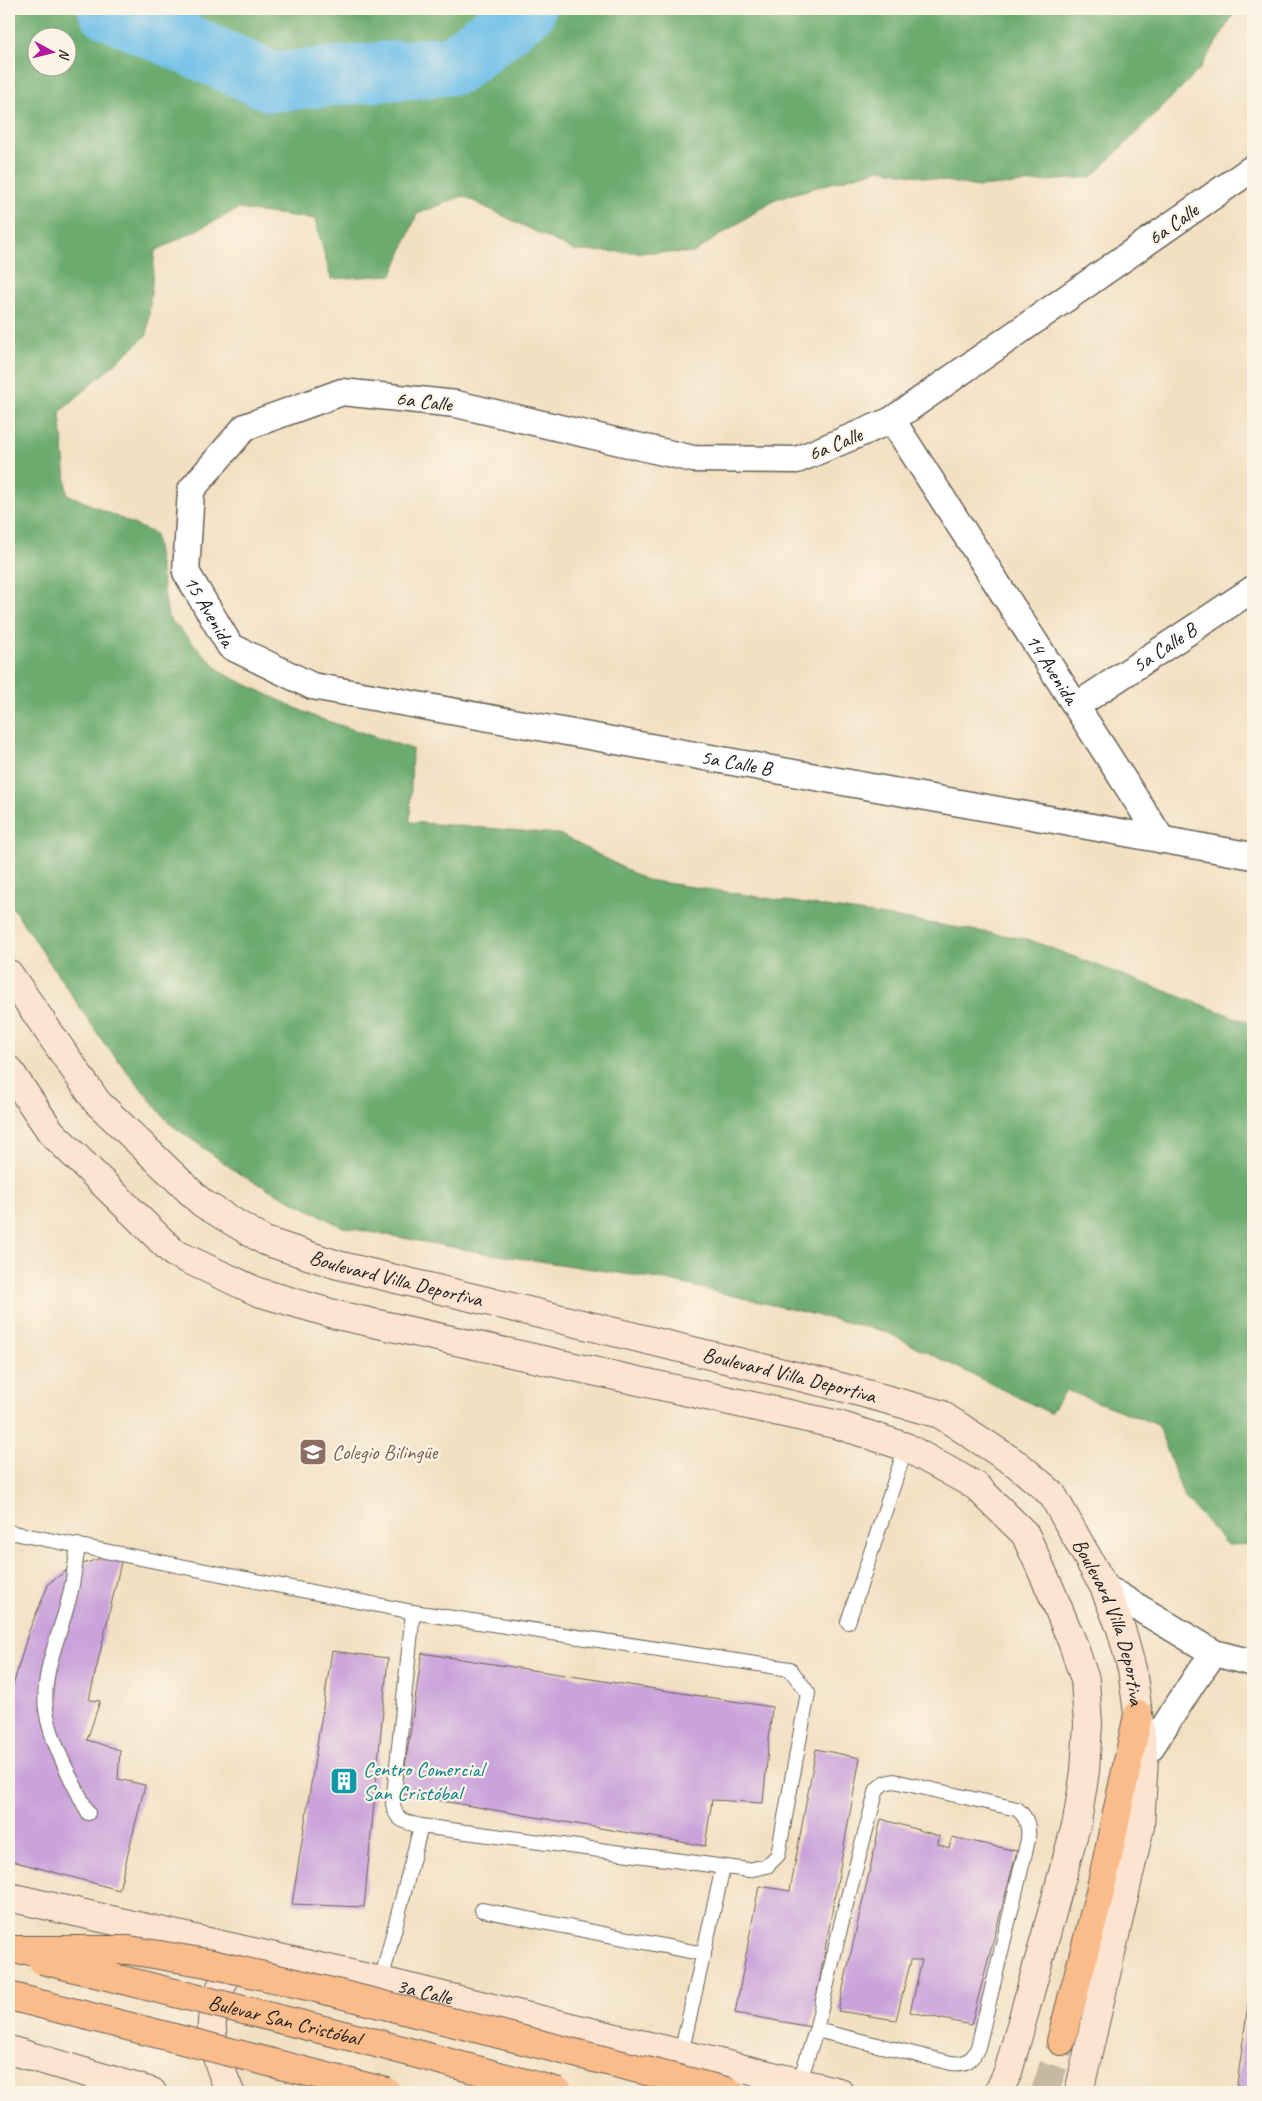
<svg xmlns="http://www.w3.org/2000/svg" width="1262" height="2101" font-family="Caveat,sans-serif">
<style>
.forest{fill:#6cab6e;stroke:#446445;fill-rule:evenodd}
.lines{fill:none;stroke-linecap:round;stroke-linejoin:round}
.river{stroke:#6ebfe9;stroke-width:60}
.building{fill:#caa3db}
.primary-tunnel{stroke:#c7b9a1;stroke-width:28;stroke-dasharray:28 14;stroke-linecap:butt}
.lane-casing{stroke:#676156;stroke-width:16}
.street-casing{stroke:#676156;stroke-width:29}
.secondary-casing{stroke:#676156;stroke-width:30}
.primary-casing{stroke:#676156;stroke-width:30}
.lane{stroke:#fff;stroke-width:14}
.street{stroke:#fff;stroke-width:26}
.secondary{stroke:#fde4d1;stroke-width:28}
.primary{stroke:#fabc8b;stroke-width:28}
.primary-bridge-casing{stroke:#676156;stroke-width:30;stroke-linecap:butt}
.primary-bridge{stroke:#fabc8b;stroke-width:28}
.labels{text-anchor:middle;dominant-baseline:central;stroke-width:4.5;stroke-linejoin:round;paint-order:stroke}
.street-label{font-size:21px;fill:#1c1c1c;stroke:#fcf5e5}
.education-label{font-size:21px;fill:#785e54;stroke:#fcf5e5;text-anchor:start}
.culture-label{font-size:21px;fill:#0d838f;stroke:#fcf5e5;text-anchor:start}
</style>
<rect width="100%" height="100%" fill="#fcf5e5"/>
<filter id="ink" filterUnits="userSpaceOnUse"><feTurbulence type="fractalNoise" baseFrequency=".02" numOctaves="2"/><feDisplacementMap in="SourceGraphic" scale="10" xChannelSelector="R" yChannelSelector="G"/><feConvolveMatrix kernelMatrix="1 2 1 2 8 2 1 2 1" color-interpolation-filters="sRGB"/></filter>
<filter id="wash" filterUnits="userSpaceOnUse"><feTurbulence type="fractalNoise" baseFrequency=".0096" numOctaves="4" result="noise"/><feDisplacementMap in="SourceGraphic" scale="20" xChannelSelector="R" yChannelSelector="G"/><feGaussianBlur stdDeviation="1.12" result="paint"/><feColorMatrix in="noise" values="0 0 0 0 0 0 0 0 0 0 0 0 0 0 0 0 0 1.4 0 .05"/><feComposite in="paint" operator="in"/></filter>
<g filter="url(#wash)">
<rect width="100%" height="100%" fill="#f2e0c2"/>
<path class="forest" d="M9,9H1237L1199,70L1092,177L978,187L880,169L775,199L693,253L575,251L463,196L417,214L392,275L331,279L315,219L238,209L155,251L147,335L60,412L67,494L155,534L168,617L222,673L315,717L412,749L410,822L559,834L646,880L879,915L1027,939L1253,1024V1544L1227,1545L1184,1497L1158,1425L1066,1390L1050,1413L884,1331L666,1280L485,1253L343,1227L241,1175L169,1123L104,1043L9,902ZM38,38H68V68H38Z"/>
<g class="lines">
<polyline class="river" points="108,9 272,82 455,65 526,9"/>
</g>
<g id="blocks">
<g class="building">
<polygon points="105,1557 122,1558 89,1700 100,1701 87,1740 120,1750 118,1779 145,1785 119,1890 9,1860 9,1700 28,1633 49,1583 70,1568"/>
<polygon points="332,1651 388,1658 364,1907 292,1904"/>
<polygon points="422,1653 772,1707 763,1803 712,1800 705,1846 401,1794"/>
<polygon points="816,1749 860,1758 811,2027 735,2013 759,1886 790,1891"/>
<polygon points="881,1819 939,1836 938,1844 949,1848 952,1837 1017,1851 971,2025 910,2012 922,1960 911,1960 896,2020 838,2011"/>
<polygon points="1252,1975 1253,2092 1236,2092"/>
</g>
</g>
</g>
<g filter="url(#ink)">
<use href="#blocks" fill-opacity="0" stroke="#676156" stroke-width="1"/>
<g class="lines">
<polyline class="primary-tunnel" points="1045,2092 1061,2041"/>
<defs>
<g id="lane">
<path d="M9,1532L413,1612L790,1669L808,1693L778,1855L767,1866L748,1870L421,1826C406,1822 396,1822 393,1804L413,1612"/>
<path d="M78,1545C76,1560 74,1575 71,1590C63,1630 41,1668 46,1710C51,1744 73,1782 88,1813"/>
<polyline points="848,1622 906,1447"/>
<polyline points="482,1910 704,1954"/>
<polyline points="381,1981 421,1826"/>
<polyline points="681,2054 723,1867"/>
<path d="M799,2083L816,2030L845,1908L877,1789L884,1783L894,1781L1017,1809C1028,1818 1029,1827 1028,1840L978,2047C973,2060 966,2065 951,2063L816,2030"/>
</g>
<g id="street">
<path id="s1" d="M1253,168L892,420L797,460L693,459L456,404L342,392L245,427L191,490L186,572L230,646L312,686L1253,856"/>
<path id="s2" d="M892,420L1162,840"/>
<path id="s3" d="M1076,706L1253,589"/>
<polyline points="1104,1587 1214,1653 1253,1663"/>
<polyline points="1144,1758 1195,1679 1214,1653"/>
</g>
<g id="secondary">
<path id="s4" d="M9,974L97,1102L202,1203L265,1241L338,1265L841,1387L940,1414L1018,1465L1052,1494L1104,1587L1121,1629L1132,1669L1144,1758L1140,1827L1079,2092"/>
<polyline points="9,1070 51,1132 174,1253 258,1292 337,1315 839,1425 906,1447 976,1486 1025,1534 1051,1591 1073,1644 1085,1680 1088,1724 1085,1771 1077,1822 1008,2072 1000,2089 997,2092"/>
<path id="s5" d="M9,1897L381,1981L839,2092"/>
<polyline points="9,2050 152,2092"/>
<path d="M230,2092C221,2072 214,2052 212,2030C210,2010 224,1972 239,1960C242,1957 246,1956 250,1955"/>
</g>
<polyline id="primary" points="1061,2041 1100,1892 1138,1715"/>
</defs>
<use href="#lane" class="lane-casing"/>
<use href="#street" class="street-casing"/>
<use href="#secondary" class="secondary-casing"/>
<use href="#primary" class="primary-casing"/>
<use href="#lane" class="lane"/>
<use href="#street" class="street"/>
<use href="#secondary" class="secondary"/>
<use href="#primary" class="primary"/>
<defs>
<g id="primary-bridge">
<polyline points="9,1950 129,1950 207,1963 308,1986 730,2092"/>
<path id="s6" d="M42,1960L372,2042L559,2092"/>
<polyline points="9,1996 387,2092"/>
</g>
</defs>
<use href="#primary-bridge" class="primary-bridge-casing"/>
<use href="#primary-bridge" class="primary-bridge"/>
</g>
</g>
<defs>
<symbol id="school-square" viewBox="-11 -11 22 22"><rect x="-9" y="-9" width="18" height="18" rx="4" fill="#8d6e63" stroke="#fcf5e5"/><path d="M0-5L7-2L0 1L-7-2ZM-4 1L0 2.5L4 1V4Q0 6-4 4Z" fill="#fff"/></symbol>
<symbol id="building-square" viewBox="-11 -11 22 22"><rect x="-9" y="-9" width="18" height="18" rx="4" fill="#0f9aa8" stroke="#fcf5e5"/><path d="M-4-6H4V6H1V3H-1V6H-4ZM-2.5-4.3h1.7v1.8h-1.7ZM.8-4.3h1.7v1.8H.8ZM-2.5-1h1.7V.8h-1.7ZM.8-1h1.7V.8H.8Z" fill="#fff"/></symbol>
</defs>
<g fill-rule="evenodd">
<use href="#school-square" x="297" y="1436" width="32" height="32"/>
<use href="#building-square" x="328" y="1765" width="32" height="32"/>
</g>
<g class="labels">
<g class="street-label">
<text transform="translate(1173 224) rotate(-35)">6a Calle</text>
<text transform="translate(424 401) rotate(7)">6a Calle</text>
<text transform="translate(835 444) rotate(-22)">6a Calle</text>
<text stroke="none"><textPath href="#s1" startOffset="1319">15 Avenida</textPath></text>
<text stroke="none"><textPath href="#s3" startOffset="106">5a Calle B</textPath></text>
<text stroke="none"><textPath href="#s2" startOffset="296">14 Avenida</textPath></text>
<text stroke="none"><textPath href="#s1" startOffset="1882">5a Calle B</textPath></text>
<text stroke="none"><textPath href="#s4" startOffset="511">Boulevard Villa Deportiva</textPath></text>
<text stroke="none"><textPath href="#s4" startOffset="916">Boulevard Villa Deportiva</textPath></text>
<text stroke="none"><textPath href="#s4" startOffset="1351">Boulevard Villa Deportiva</textPath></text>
<text stroke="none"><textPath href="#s5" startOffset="426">3a Calle</textPath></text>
<text stroke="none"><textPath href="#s6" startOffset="250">Bulevar San Cristóbal</textPath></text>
</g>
<g class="education-label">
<text x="332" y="1452">Colegio Bilingüe</text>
</g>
<g class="culture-label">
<text x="363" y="1769">Centro Comercial<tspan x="363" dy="24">San Cristóbal</tspan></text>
</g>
</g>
<rect width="1262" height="2101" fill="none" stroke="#fcf5e5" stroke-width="30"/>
<g transform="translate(52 52) rotate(97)"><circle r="24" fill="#fcf5e5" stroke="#a29e95"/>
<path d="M0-4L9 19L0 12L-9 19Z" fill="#b5179e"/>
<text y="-8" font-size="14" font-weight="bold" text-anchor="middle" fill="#1c1c1c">N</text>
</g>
</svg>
